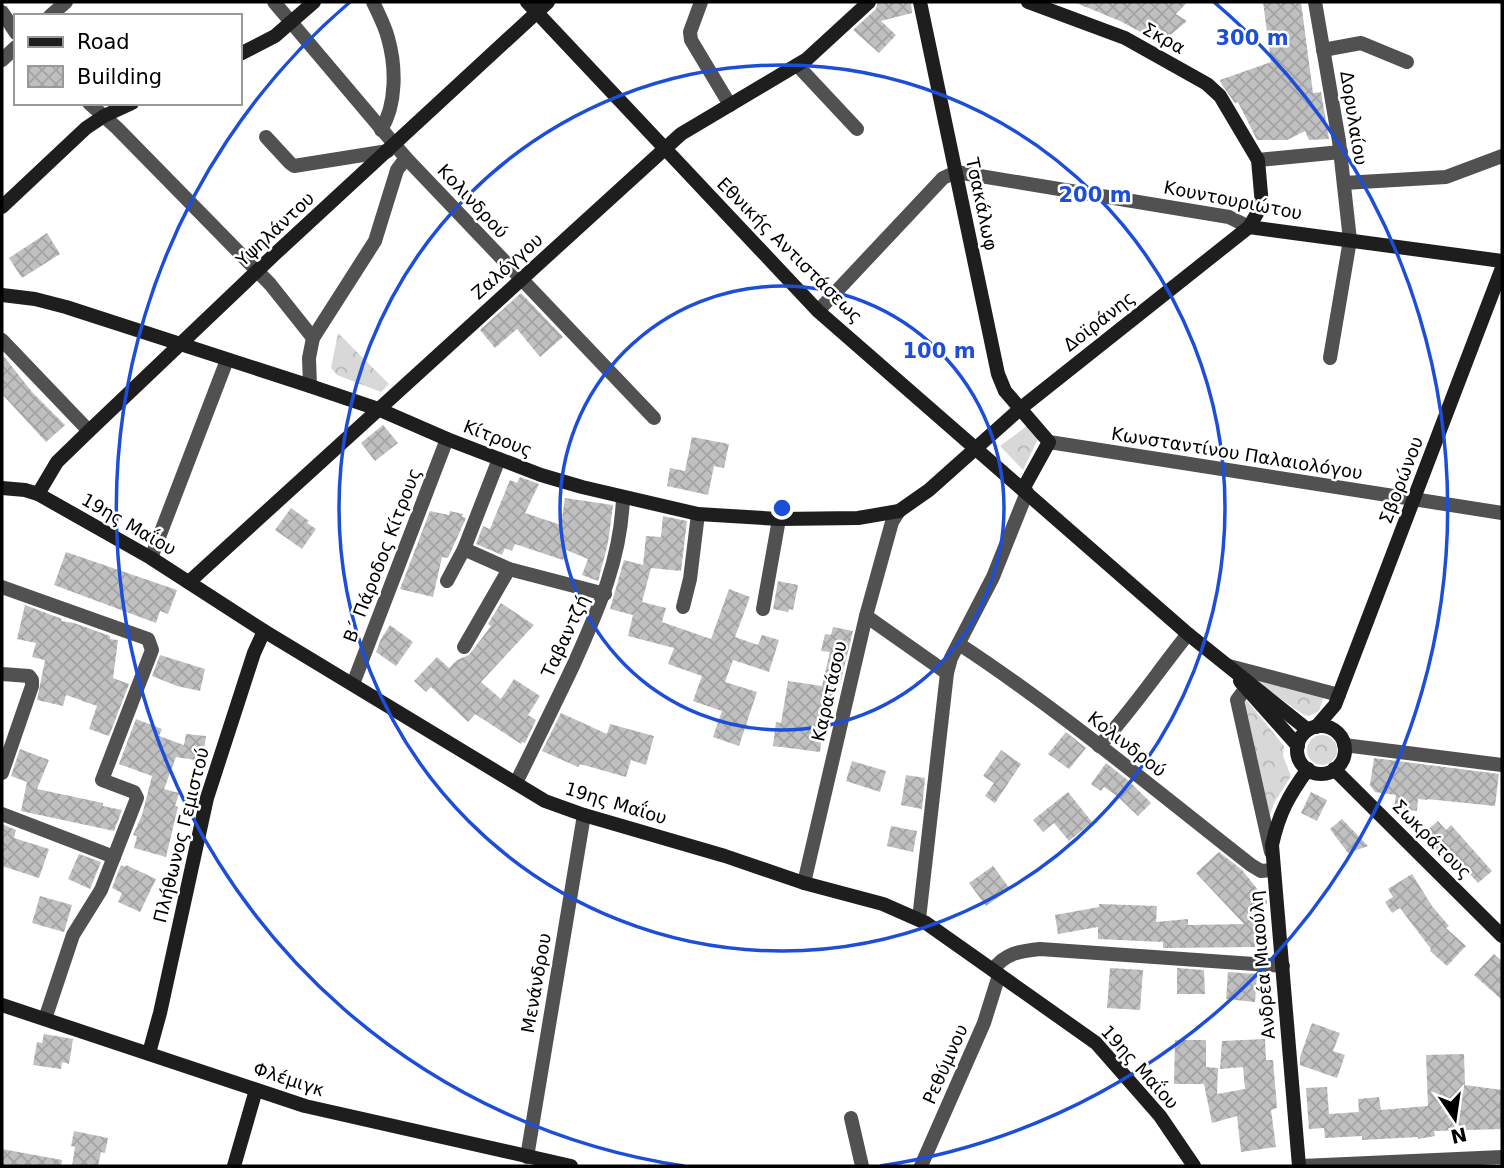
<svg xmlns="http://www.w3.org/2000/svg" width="1504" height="1168" font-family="'DejaVu Sans',sans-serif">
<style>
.park{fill:url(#park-crowns)}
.building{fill:url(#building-cross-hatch)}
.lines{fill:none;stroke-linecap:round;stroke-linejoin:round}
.street{stroke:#515151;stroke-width:14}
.secondary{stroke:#1e1e1e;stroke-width:14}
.ring{fill:none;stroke:#1d4ed8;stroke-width:3.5}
.labels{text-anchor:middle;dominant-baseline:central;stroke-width:5;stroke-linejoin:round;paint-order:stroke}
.street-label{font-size:18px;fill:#000;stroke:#fff}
.centre{fill:#1d4ed8;stroke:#fff;stroke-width:3.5}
.ring-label{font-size:21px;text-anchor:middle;font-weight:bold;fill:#1d4ed8;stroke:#fff;stroke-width:5;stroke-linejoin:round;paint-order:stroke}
</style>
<defs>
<pattern id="park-crowns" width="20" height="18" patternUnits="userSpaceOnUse" patternTransform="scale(1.75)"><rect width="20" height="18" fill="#d8d8d8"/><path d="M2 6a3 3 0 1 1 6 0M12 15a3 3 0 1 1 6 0" fill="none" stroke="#b8b8b8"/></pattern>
<pattern id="building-cross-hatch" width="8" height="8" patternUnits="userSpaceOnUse" patternTransform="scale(1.75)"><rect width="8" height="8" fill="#c0c0c0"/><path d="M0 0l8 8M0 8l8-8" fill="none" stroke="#a3a3a3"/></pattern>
</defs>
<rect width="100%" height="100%" fill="#fff"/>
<g class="park">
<polygon points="338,333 389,384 381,392 337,375 331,368"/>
<polygon points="1027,426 1038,439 1023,470 1000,446"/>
<polygon points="1245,674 1324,696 1319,711 1309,716 1304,715"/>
<polygon points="1244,697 1284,746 1283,756 1291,776 1274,803 1268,821 1240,702"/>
<circle cx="1322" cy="750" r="15"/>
</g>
<g class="building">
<polygon points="878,2 911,2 912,13 881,21 896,35 879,53 853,30 876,9"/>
<polygon points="1074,2 1187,2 1176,14 1187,21 1161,43 1120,21"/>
<polygon points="1263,2 1301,2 1313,93 1321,92 1329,139 1309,140 1305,131 1287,140 1257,140 1238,102 1235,103 1222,85 1220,80 1271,62"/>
<polygon points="47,233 60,254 22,278 9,258"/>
<polygon points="521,293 563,337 540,357 517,329 495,348 480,330"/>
<polygon points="2,354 32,392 65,425 46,442 2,394"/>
<polygon points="383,425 398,443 375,461 361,443"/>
<polygon points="692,437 729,444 724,468 714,466 708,495 667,486 670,468 685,471"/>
<polygon points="520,477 539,484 525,513 561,525 565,498 613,505 608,543 598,581 582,575 588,559 566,550 563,560 515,544 512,551 505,548 502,555 476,544 483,526 490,529 510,480 517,483"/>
<polygon points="291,508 309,521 307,523 316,529 302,549 275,530"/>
<polygon points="430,511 449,515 450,511 463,514 462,517 466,518 448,558 442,557 433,597 400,589"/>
<polygon points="663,516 687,521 681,571 651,568 642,602 666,608 662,622 711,639 729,589 750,597 735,637 758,645 762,635 779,640 769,672 733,660 725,682 757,692 739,746 713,737 722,711 693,701 702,676 668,664 674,648 628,636 633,615 610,609 624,560 643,565 646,536 661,537"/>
<polygon points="66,552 177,590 168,614 160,611 156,623 54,585"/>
<polygon points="778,581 798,585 793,610 789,609 788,612 773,609"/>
<polygon points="501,603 534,625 481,682 501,699 514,679 540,696 528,715 536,720 525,743 522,742 521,744 475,714 468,722 431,687 426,692 414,681 437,657 449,668 457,660 469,655 491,626 488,624"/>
<polygon points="25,605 62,619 61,621 74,623 110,636 110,639 118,640 113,678 129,684 109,736 89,729 97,706 66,695 63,706 37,700 45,660 32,657 36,643 17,639"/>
<polygon points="390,625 413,642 396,666 376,652 381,639"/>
<polygon points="833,627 853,631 840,684 835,683 829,716 824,715 820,752 773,746 776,722 781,723 788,681 822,686 830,652 821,651 825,634 831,635"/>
<polygon points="160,655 205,669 200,691 177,686 152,676"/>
<polygon points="561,713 607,734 610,724 654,736 646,765 631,760 626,777 580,764 578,767 542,751"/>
<polygon points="136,719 162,729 159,736 184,745 186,734 206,736 202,761 176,757 164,789 179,793 175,806 178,807 166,857 134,848 137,836 133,835 142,815 152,776 119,764"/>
<polygon points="1066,732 1086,748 1069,769 1048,754"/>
<polygon points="20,749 49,760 37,789 103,803 103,806 122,810 114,831 21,811 27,782 11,776"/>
<polygon points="1001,750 1021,764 995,803 985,796 994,783 983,776"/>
<polygon points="1374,758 1499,774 1495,806 1427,799 1428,800 1418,799 1417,811 1394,808 1396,795 1375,792 1370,785"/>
<polygon points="852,761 886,771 880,792 846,781"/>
<polygon points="1106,763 1130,782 1151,803 1138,816 1117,796 1104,787 1101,791 1091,784"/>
<polygon points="906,775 925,778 922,809 901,805"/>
<polygon points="1068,792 1092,822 1069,841 1054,823 1043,832 1033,820"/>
<polygon points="1311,792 1327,800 1317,821 1301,813"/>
<polygon points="1342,819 1368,846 1348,853 1330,829"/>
<polygon points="1438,821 1446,830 1451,825 1492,871 1478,883 1466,870 1464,872 1450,856 1445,860 1422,835"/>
<polygon points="2,824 16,830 14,838 49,849 39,878 2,866"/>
<polygon points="891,826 917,831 913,852 887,846"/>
<polygon points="1219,852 1242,870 1267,901 1267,903 1254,915 1255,947 1163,948 1163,942 1098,939 1098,927 1058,934 1055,915 1099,907 1099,904 1157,906 1156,922 1188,919 1188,925 1244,924 1196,873"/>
<polygon points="79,854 101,862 90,889 68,879"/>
<polygon points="121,865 125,867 126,865 156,879 140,912 118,902 122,893 112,888"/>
<polygon points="993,866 1010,889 986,906 969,883"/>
<polygon points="1412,874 1432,906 1449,926 1446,928 1466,946 1447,966 1430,951 1431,949 1400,908 1392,913 1385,902 1393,897 1388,889"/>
<polygon points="40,896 72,905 64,932 32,923"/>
<polygon points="1494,954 1502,961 1502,1000 1474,975"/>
<polygon points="1110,968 1143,970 1140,1010 1107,1008"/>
<polygon points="1177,968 1204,970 1205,994 1177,994"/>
<polygon points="1228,972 1257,974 1255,1002 1226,999"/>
<polygon points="1312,1023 1340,1033 1333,1051 1345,1055 1337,1078 1300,1065 1300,1057"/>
<polygon points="44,1034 73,1039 69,1064 62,1062 61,1069 33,1065 37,1042 42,1043"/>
<polygon points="1265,1039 1266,1060 1273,1060 1277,1108 1271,1110 1276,1147 1241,1152 1237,1116 1212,1123 1204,1084 1174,1084 1175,1040 1206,1040 1206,1067 1218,1068 1217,1094 1245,1089 1243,1067 1220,1069 1222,1041"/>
<polygon points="1464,1054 1465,1085 1502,1090 1502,1129 1434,1131 1435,1136 1418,1139 1418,1137 1362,1140 1362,1136 1325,1138 1324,1128 1309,1129 1306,1088 1327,1087 1329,1114 1359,1112 1358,1099 1379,1097 1381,1110 1428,1106 1426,1055"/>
<polygon points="74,1131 108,1138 105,1153 101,1152 98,1166 72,1166 75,1147 71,1146"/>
<polygon points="2,1149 62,1160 61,1166 2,1166"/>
</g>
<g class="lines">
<g class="street">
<polyline points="274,2 406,158 654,418"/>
<path d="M373,2C378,13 385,26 388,38C396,66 397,104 381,130"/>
<polyline points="701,2 690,32 691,40 730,105"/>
<polyline points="1315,2 1339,141 1350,240 1330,358"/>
<polyline points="2,12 16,33"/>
<polyline points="50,16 66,2"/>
<polyline points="1323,50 1361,43 1407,62"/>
<polyline points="2,60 16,47"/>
<polyline points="797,65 857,129"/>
<polyline points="89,103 117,128 270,284 313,338"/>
<polyline points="266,137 290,163 294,166 388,151"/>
<polyline points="1258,160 1341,152"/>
<polyline points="1344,183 1446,177 1502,156"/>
<polyline points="818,311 943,178 956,172 1229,217 1249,227"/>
<polyline points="2,340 89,431"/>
<polyline points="310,386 309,358 313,338 375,241 397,170 406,158"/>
<polyline points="1049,442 1502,513"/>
<polyline points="464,549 509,569 605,594"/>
<polyline points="151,558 227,360"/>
<polyline points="447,581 464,549 499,459"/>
<polyline points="2,587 148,639 152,650 102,780 134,792 137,798 101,890 73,935 45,1019"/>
<polyline points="683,607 690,579 698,514"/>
<polyline points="763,609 779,519"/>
<polyline points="866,616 947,673"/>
<path d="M959,644C1061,711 1155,790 1251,865L1261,871L1273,870"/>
<polyline points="464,647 509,569"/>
<polyline points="1229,666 1339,695"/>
<polyline points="2,674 29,676 32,680 32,686 2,773"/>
<polyline points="353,684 447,439"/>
<polyline points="1246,688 1237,700 1271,852"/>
<polyline points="1344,745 1502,765"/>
<path d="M1099,746C1132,711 1158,671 1188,634"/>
<path d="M516,783C535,744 554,706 573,666C598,610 621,560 623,497"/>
<polyline points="2,814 114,857"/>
<polyline points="804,883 866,616 892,522 899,511"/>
<polyline points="919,919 947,673 951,658 993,577 1027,492"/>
<path d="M993,970C1005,953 1020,951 1040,949L1283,966"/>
<polyline points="851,1118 862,1166"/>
<polyline points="527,1157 584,815"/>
<polyline points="921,1166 984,1023 999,975"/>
<polyline points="1302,1166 1502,1157"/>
</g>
<g class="secondary">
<polyline points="527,2 818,311 1188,634 1308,730"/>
<polyline points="920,2 998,374 1005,391 1049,442 1023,489"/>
<polyline points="240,54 275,36 314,2"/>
<polyline points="2,207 86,128 104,116 132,103"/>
<polyline points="1249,227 1502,261"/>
<polyline points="2,295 35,299 66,307 310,386 378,409 447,439 541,475 582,487 698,514 779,519 858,518 899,511 929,490 1021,408 1249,227 1262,205 1258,160 1220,96 1207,84 1125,38 1028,2"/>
<polyline points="2,488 25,490 38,494 151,558 264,631 545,801 584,815 725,856 804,883 883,904 926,923 1096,1043 1160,1116 1194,1166"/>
<polyline points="38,494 57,462 89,431 276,253 548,2"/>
<polyline points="189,582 681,134 807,59 869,2"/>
<polyline points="1240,681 1298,746"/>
<circle cx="1321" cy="750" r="24"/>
<polyline points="1316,727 1335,705 1502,268"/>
<polyline points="1334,769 1502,936"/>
<polyline points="2,1005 305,1106 571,1166"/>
<polyline points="149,1053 160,1013 207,798 254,653 264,631"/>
<polyline points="234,1166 256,1090"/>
<path d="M1299,1166L1272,845C1279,813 1289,795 1308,769"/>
</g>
</g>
<g class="ring">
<circle cx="782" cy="508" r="222"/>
<circle cx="782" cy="508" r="443"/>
<path d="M684 1166A665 665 0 0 1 350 2M1214 2A665 665 0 0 1 880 1166"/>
</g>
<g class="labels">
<g class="street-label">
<text transform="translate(1164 38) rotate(29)">Σκρα</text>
<text transform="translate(1354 118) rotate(81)">Δορυλαίου</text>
<text transform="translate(1233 200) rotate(11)">Κουντουριώτου</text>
<text transform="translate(473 201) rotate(47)">Κολινδρού</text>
<text transform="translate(982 204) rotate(78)">Τσακάλωφ</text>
<text transform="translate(275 229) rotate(-43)">Υψηλάντου</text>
<text transform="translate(790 250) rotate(45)">Εθνικής Αντιστάσεως</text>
<text transform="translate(507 266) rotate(-42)">Ζαλόγγου</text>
<text transform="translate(1099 321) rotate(-38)">Δοϊράνης</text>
<text transform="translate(498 438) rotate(21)">Κίτρους</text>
<text transform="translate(1237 453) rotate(9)">Κωνσταντίνου Παλαιολόγου</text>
<text transform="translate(1401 480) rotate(-69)">Σβορώνου</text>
<text transform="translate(129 524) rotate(30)">19ης Μαΐου</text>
<text transform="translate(382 555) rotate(-69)">Β΄ Πάροδος Κίτρους</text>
<text transform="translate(565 636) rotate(-65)">Ταβαντζή</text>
<text transform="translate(829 691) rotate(-77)">Καρατάσου</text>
<text transform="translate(1127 744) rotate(38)">Κολινδρού</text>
<text transform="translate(616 803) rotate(17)">19ης Μαΐου</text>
<text transform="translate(181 835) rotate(-76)">Πλήθωνος Γεμιστού</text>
<text transform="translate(1432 839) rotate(45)">Σωκράτους</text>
<text transform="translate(1262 965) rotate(-95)">Ανδρέα Μιαούλη</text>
<text transform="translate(536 983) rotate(-80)">Μενάνδρου</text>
<text transform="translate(945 1064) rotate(-66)">Ρεθύμνου</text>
<text transform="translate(1140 1067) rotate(48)">19ης Μαΐου</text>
<text transform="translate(289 1079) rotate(18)">Φλέμιγκ</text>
</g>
</g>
<circle cx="782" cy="508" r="10" class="centre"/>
<g class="ring-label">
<text x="1252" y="45">300 m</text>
<text x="1095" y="202">200 m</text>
<text x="939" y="358">100 m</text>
</g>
<rect width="1504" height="1168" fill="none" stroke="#000000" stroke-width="7"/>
<rect x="14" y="14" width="228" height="91" fill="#ffffff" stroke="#999999" stroke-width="2"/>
<rect x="28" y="37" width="35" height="10" fill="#1e1e1e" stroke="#999999" stroke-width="2"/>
<text x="77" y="49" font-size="21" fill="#000000">Road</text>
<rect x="28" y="66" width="35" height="21" fill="url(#building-cross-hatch)" stroke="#999999" stroke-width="2"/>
<text x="77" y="84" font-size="21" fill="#000000">Building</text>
<g transform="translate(1455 1119) rotate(167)" stroke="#ffffff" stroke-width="5" paint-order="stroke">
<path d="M0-5L12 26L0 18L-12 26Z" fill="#000000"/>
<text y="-10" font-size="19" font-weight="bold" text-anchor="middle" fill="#000000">N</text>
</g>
</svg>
